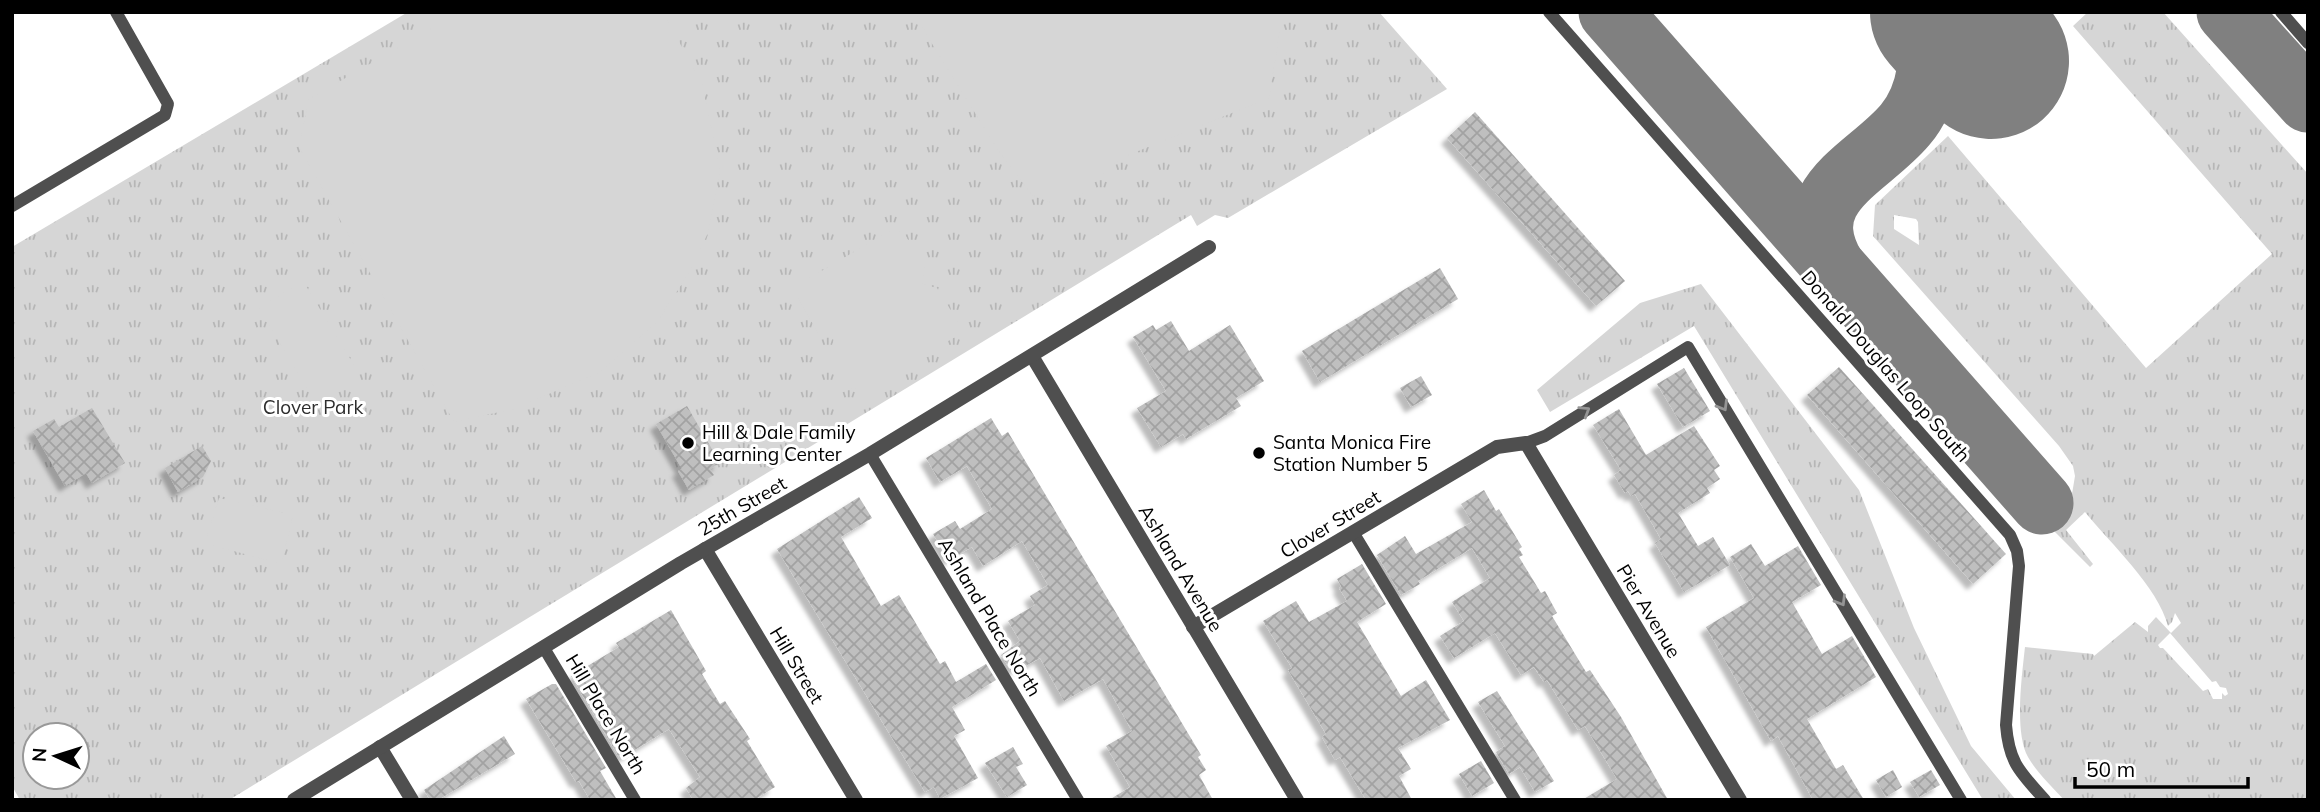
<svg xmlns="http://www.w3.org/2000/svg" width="2320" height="812" font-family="Mulish,sans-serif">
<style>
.grass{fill:url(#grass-tufts);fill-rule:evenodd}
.garden{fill:#d6d6d6}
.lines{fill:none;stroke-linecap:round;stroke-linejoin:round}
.taxiway{stroke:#808080;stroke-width:63}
.runway{stroke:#808080;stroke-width:156}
.building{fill:url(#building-cross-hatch);filter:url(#shadow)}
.lane{stroke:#4f4f4f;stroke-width:12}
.street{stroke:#4f4f4f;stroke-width:14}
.oneway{stroke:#959595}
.poi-dot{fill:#000;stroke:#fff;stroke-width:2.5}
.labels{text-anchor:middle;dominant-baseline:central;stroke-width:6;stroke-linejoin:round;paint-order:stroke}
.street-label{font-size:19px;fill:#000;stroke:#fff}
.park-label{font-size:19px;fill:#2d2d2d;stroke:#fff}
.poi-label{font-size:19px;fill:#000;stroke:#fff;text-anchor:start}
</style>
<defs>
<pattern id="grass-tufts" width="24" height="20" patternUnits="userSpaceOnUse" patternTransform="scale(1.75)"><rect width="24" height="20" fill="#d6d6d6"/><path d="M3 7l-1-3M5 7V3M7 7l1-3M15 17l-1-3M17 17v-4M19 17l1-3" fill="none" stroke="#b6b6b6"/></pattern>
<pattern id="building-cross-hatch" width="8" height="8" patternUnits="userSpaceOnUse" patternTransform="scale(1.75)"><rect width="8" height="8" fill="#bfbfbf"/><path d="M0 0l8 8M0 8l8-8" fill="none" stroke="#a2a2a2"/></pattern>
<filter id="shadow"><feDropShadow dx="-6" dy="6" stdDeviation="2" flood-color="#0004"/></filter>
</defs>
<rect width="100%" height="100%" fill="#fff"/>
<g class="grass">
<path d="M408,12H1379L1447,89L1228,218L1215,215L1197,226L1191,215L229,800H20L12,786V247ZM35,735H77V777H35Z"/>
<path d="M2088,12H2163L2308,174V800H2064C2052,786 2037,773 2028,757C2014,732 2022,675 2025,647L2093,654L2094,656L2135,622L2148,632V626L2156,617L2171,633L2181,623L2175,613L2172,622L2168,626C2158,587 2110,543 2085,512L2066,530L2093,564L2090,567L2052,529L2069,512L2075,476L2073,466L2059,446L1873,236L1875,205L1948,136L2146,368L2272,254L2073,26ZM1894,215L1916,219L1918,222L1919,245L1894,229ZM2170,633L2212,682L2216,681L2220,687L2226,688L2228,694L2225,696L2222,693V699H2213L2208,689L2203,691L2163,648H2160L2158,645Z"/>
<polygon points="1701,284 1859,490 1914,628 1971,746 2016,800 1983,800 1694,326 1550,412 1537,390 1640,303"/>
</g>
<g class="garden">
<polygon points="460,12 663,12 702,84 720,170 707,235 689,273 657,322 600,372 514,409 454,422 299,147 309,99"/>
<polygon points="916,12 1269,12 1280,30 1269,98 1121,158 1076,199 1052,203 1032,195 998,150 926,34"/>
<polygon points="891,230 904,233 925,268 922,284 937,288 958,322 955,337 865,391 851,388 831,352 834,337 818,333 798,298 801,283"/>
<polygon points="303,281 354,365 309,392 259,308"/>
<polygon points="219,498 293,515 282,561 278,563 211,545 206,540"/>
</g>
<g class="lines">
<g class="taxiway">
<polyline points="1610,12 2042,503"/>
<polyline points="2228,12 2308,101"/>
<path d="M1834,267C1792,194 1867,170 1905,125C1930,96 1935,48 1926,12"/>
</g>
<polyline class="runway" points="1948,12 1991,61"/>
</g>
<g class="building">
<polygon points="1475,112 1625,281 1596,306 1447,138"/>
<polygon points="1440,268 1458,299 1320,382 1302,351"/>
<polygon points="1171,321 1189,351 1230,325 1264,381 1236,398 1241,406 1186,439 1183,434 1161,447 1137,408 1166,391 1133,337 1153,325 1156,330"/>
<polygon points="1839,367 2006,554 1973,584 1807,395"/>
<polygon points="1684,368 1710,411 1683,427 1657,384"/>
<polygon points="1421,376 1432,395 1411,407 1400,388"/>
<polygon points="687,406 720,463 710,469 714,475 689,490 678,471 682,469 656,424"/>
<polygon points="92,408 125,463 92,483 86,473 65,486 33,431 54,419 59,427"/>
<polygon points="1619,409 1646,455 1694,426 1720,466 1714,470 1720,479 1707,488 1710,493 1678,513 1698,546 1713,537 1730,565 1684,592 1655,543 1661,539 1635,494 1631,496 1628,491 1625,493 1614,475 1621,470 1593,425"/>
<polygon points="991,418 1002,436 1008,432 1201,755 1198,757 1206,770 1199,775 1213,800 1109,800 1130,787 1106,746 1132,731 1103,679 1064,701 1040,658 1020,669 1019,666 1011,671 1001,655 1020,641 1008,621 1035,605 1030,596 1048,585 1022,541 983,566 972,547 949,560 933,534 955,521 960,529 992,509 967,466 940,482 926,458"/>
<polygon points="202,446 211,461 203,477 178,492 165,468"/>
<polygon points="1484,490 1496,511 1499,509 1522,547 1519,549 1523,555 1519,557 1541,593 1545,591 1557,613 1552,616 1586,672 1590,670 1621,717 1668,800 1582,800 1617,779 1585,726 1578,730 1547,680 1544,682 1534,667 1521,675 1495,633 1454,658 1440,636 1464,621 1452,602 1490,578 1472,548 1418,581 1420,584 1401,595 1377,555 1405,536 1416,554 1472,522 1461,504"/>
<polygon points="859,497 872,518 841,537 881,606 899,595 940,664 945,661 956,682 986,664 996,680 952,707 965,730 954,736 978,778 940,799 934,787 925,792 777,549"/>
<polygon points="1751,544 1765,566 1798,546 1821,585 1792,602 1822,654 1852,636 1876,677 1807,719 1836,769 1843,765 1864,800 1813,800 1778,736 1771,741 1706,627 1754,598 1730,557"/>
<polygon points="1362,564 1386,604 1357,622 1401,696 1426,680 1450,720 1398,748 1411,769 1399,776 1412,800 1366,800 1340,757 1335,760 1322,737 1326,734 1288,670 1292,668 1263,621 1296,601 1309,622 1347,601 1339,588 1341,586 1337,579"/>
<polygon points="671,610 706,671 702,674 720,704 725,701 750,739 747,741 775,787 754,800 693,800 686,788 700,777 669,729 620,759 571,676 619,647 616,643"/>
<polygon points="552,684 556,684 606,768 600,771 617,800 590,800 579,781 576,782 526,699"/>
<polygon points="1497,691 1554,781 1535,792 1520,767 1509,774 1496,752 1505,746 1478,702"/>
<polygon points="504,736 515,754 438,800 430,800 424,790"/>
<polygon points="1013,747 1023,764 1016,767 1027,785 1007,797 985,763"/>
<polygon points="1481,761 1494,783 1472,796 1459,774"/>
<polygon points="1893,770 1902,787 1886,797 1876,780"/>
<polygon points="1931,770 1940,785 1919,797 1910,782"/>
</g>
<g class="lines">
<g class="lane">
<path d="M1549,12L2010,535L2017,551L2019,566L2006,725C2009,763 2020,772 2045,800"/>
<polyline points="2281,12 2308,43"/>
<polyline points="12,206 165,115 168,104 116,12"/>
<polyline points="1526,443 1545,436 1688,347 1961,800"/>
<polyline points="870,454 1078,800"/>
<polyline points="1353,532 1515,800"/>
<polyline points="544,648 635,800"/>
</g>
<g class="street">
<polyline points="1032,356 1297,800"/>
<polyline points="705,549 856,800"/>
<polyline points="1193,627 1497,447 1526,443 1740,800"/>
<polyline points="380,747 412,800"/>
<polyline points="294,800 681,563 870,454 1209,247"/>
</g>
</g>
<defs><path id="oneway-chevron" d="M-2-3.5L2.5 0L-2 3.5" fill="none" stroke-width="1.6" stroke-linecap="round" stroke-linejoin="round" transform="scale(1.75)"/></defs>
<g class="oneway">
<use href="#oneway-chevron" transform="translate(1723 406) rotate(59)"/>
<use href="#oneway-chevron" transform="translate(1585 411) rotate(-32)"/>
<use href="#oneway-chevron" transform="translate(1841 601) rotate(59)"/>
</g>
<g class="poi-dot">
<circle cx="688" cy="443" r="7"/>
<circle cx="1259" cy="453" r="7"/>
</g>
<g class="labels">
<g class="street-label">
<text transform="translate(1886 366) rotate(49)">Donald Douglas Loop South</text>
<text transform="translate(742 506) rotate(-30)">25th Street</text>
<text transform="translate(1330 524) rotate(-31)">Clover Street</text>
<text transform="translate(1181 568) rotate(59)">Ashland Avenue</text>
<text transform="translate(1649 611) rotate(59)">Pier Avenue</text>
<text transform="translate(990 617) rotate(59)">Ashland Place North</text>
<text transform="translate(797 665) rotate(59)">Hill Street</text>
<text transform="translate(606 714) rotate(59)">Hill Place North</text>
</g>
<g class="park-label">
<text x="313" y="407">Clover Park</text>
</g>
<g class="poi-label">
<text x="702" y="432">Hill &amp; Dale Family<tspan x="702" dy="22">Learning Center</tspan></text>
<text x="1273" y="442">Santa Monica Fire<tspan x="1273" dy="22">Station Number 5</tspan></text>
</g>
</g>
<rect width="2320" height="812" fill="none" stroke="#000000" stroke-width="28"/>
<g transform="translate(56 756) rotate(274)"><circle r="33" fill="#ffffff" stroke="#999999" stroke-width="2"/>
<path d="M0-5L12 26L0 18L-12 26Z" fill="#000000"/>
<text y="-10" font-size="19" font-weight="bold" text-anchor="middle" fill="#000000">N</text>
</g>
<path d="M2075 777v10h173v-10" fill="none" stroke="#000000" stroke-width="3.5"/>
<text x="2086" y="777" font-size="21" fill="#000000" stroke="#ffffff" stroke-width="5" paint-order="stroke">50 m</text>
</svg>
